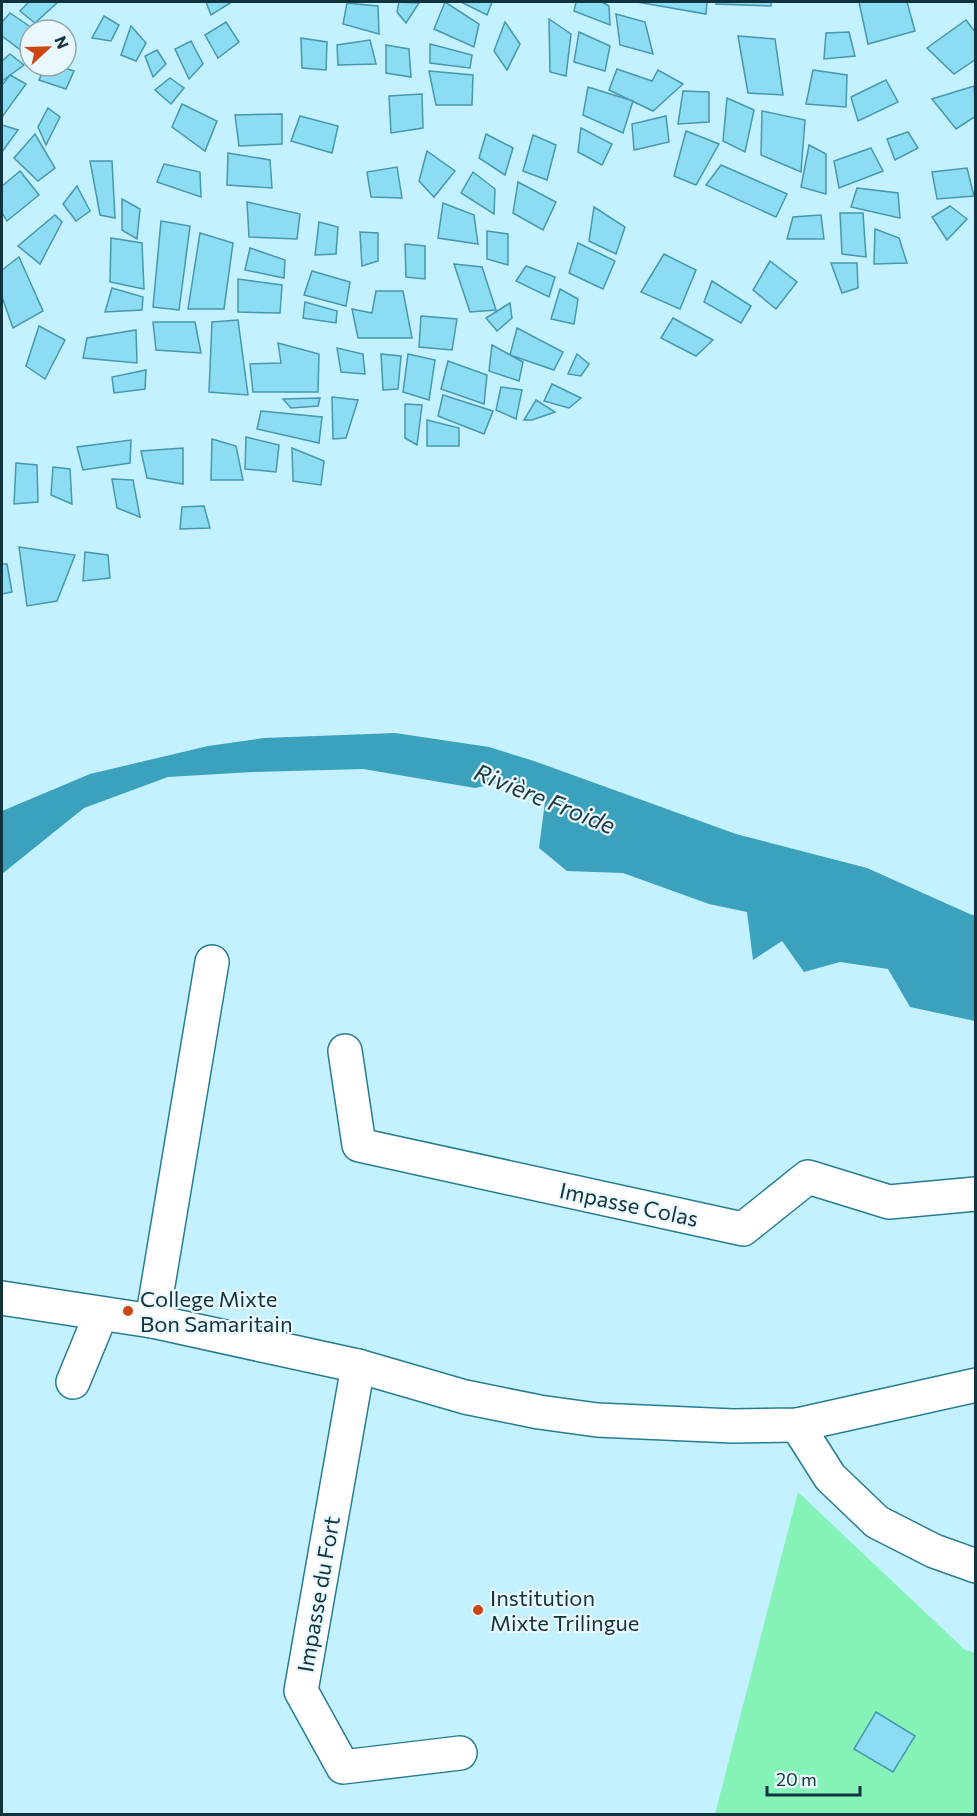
<svg xmlns="http://www.w3.org/2000/svg" width="977" height="1816" font-family="Commissioner,sans-serif">
<style>
.green{fill:#85f2b7}
.water{fill:#3ca1bc}
.building{fill:#8cdcf3;stroke:#4797ad;stroke-width:1.5}
.lines{fill:none;stroke-linecap:round;stroke-linejoin:round}
.minor-casing{stroke:#287c91;stroke-width:36}
.minor{stroke:#fff;stroke-width:33}
.poi-dot{fill:#cd4710;stroke:#e9f8fd;stroke-width:2}
.labels{text-anchor:middle;dominant-baseline:central;stroke-width:4.5;stroke-linejoin:round;paint-order:stroke}
.street-label{font-size:22px;fill:#11333d;stroke:#e9f8fd}
.poi-label{font-size:22px;fill:#11333d;stroke:#e9f8fd;text-anchor:start}
.water-label{font-size:24px;font-style:italic;fill:#1b3941;stroke:#e9f8fd}
</style>
<rect width="100%" height="100%" fill="#c3f1ff"/>
<polygon class="green" points="798,1492 965,1650 975,1653 975,1814 715,1814"/>
<polygon class="water" points="395,733 489,747 534,761 736,834 867,868 972,915 975,915 975,1021 910,1007 888,969 840,962 804,972 782,941 753,960 747,912 709,904 623,873 567,871 539,848 545,802 499,783 475,788 363,769 252,772 168,777 84,808 2,874 2,811 90,774 208,746 264,738"/>
<g class="building">
<polygon points="29,2 58,2 35,23 20,11"/>
<polygon points="206,2 229,2 230,3 211,15"/>
<polygon points="399,2 419,3 406,23 397,12"/>
<polygon points="445,2 479,24 474,47 434,29"/>
<polygon points="461,2 492,2 487,15"/>
<polygon points="576,2 602,2 609,6 610,25 574,11"/>
<polygon points="637,2 707,2 706,14"/>
<polygon points="717,2 771,2 771,6 716,4"/>
<polygon points="859,2 907,2 915,31 868,44"/>
<polygon points="347,3 378,6 379,34 343,24"/>
<polygon points="10,13 32,28 22,51 2,36 2,22"/>
<polygon points="616,14 645,22 653,54 620,45"/>
<polygon points="104,16 119,25 111,41 92,38"/>
<polygon points="549,19 571,34 566,76 550,72"/>
<polygon points="966,20 976,33 976,59 954,74 927,48"/>
<polygon points="226,22 239,42 218,58 205,35"/>
<polygon points="505,22 520,44 507,70 494,51"/>
<polygon points="131,26 146,43 136,61 121,55"/>
<polygon points="579,32 610,46 605,71 574,62"/>
<polygon points="849,32 855,56 824,59 826,33"/>
<polygon points="738,36 775,39 783,95 748,93"/>
<polygon points="301,38 327,42 326,70 302,68"/>
<polygon points="370,40 376,64 338,65 337,45"/>
<polygon points="191,41 203,64 189,79 175,49"/>
<polygon points="430,44 472,55 470,68 430,63"/>
<polygon points="386,45 409,49 411,77 386,73"/>
<polygon points="157,50 166,64 153,77 145,56"/>
<polygon points="10,54 24,65 2,81 2,61"/>
<polygon points="45,66 57,66 74,71 66,89 39,80"/>
<polygon points="617,69 652,81 658,70 683,84 653,111 609,90"/>
<polygon points="813,70 847,75 846,107 806,104"/>
<polygon points="429,71 473,75 472,105 436,105"/>
<polygon points="10,75 26,84 2,117 2,85"/>
<polygon points="170,78 184,88 171,104 155,90"/>
<polygon points="886,80 898,102 858,121 851,97"/>
<polygon points="974,86 976,116 956,129 932,99"/>
<polygon points="588,87 633,101 623,133 583,115"/>
<polygon points="683,91 709,92 709,122 678,124"/>
<polygon points="422,94 423,128 391,133 389,96"/>
<polygon points="727,98 754,110 745,152 723,141"/>
<polygon points="182,104 217,121 205,151 172,127"/>
<polygon points="48,108 60,117 46,145 38,127"/>
<polygon points="762,111 805,120 801,172 761,155"/>
<polygon points="282,114 282,144 239,146 235,115"/>
<polygon points="300,116 338,126 332,153 291,141"/>
<polygon points="666,116 669,142 634,150 632,124"/>
<polygon points="2,125 18,130 2,152"/>
<polygon points="581,128 612,144 602,165 578,152"/>
<polygon points="686,131 719,144 696,185 674,176"/>
<polygon points="908,132 918,148 895,160 887,139"/>
<polygon points="35,134 55,168 38,181 14,158"/>
<polygon points="486,134 513,148 505,175 479,158"/>
<polygon points="533,135 556,145 547,180 523,171"/>
<polygon points="809,145 826,154 826,194 801,187"/>
<polygon points="871,148 883,171 839,188 834,161"/>
<polygon points="427,151 455,171 434,197 419,181"/>
<polygon points="228,153 270,160 272,188 227,185"/>
<polygon points="90,161 112,161 115,218 100,215"/>
<polygon points="164,164 200,172 201,197 157,182"/>
<polygon points="721,165 787,194 776,217 706,185"/>
<polygon points="397,167 402,198 371,197 367,172"/>
<polygon points="967,168 974,196 937,199 932,172"/>
<polygon points="20,171 39,195 7,221 2,213 2,186"/>
<polygon points="473,172 495,189 494,214 461,193"/>
<polygon points="518,182 556,202 543,230 513,213"/>
<polygon points="77,186 90,211 76,221 63,204"/>
<polygon points="857,188 898,193 900,218 851,207"/>
<polygon points="122,199 140,209 137,239 122,230"/>
<polygon points="247,202 300,214 297,239 249,237"/>
<polygon points="443,203 474,215 478,244 438,238"/>
<polygon points="950,206 967,219 947,240 932,217"/>
<polygon points="594,207 625,227 616,254 589,241"/>
<polygon points="840,213 863,213 866,257 842,254"/>
<polygon points="55,215 62,222 40,264 18,246"/>
<polygon points="821,215 824,239 787,239 793,217"/>
<polygon points="161,221 190,226 179,310 153,307"/>
<polygon points="319,222 338,227 336,254 315,255"/>
<polygon points="875,229 899,238 907,263 874,264"/>
<polygon points="487,231 508,234 508,265 487,259"/>
<polygon points="360,232 378,233 378,261 362,266"/>
<polygon points="200,233 233,243 224,309 188,309"/>
<polygon points="111,238 142,243 144,289 110,282"/>
<polygon points="578,243 615,261 603,289 569,273"/>
<polygon points="405,244 425,246 425,279 406,277"/>
<polygon points="250,248 285,260 284,278 245,270"/>
<polygon points="664,254 696,270 680,309 641,292"/>
<polygon points="19,257 43,311 13,328 2,297 2,270"/>
<polygon points="770,261 797,282 776,309 753,290"/>
<polygon points="831,263 857,263 858,288 842,293"/>
<polygon points="454,264 482,267 496,310 470,312"/>
<polygon points="526,266 555,277 549,297 516,281"/>
<polygon points="312,271 350,282 346,306 304,295"/>
<polygon points="238,279 282,285 280,313 238,312"/>
<polygon points="712,281 751,306 741,323 704,302"/>
<polygon points="112,288 143,297 142,310 105,312"/>
<polygon points="560,289 578,299 574,324 551,319"/>
<polygon points="376,291 403,291 412,338 358,338 352,309 372,313"/>
<polygon points="305,302 337,311 336,323 303,318"/>
<polygon points="510,303 512,318 497,331 486,318"/>
<polygon points="421,316 457,319 452,350 419,347"/>
<polygon points="673,318 713,340 696,356 661,338"/>
<polygon points="238,320 248,395 209,392 212,322"/>
<polygon points="153,322 195,322 201,353 156,350"/>
<polygon points="39,326 65,340 45,379 26,366"/>
<polygon points="517,328 563,352 554,370 510,355"/>
<polygon points="136,330 137,363 83,358 87,338"/>
<polygon points="278,343 319,354 318,392 253,392 250,364 281,363"/>
<polygon points="492,345 523,362 519,381 489,371"/>
<polygon points="337,348 363,354 365,374 341,372"/>
<polygon points="381,354 401,356 398,389 383,390"/>
<polygon points="408,354 435,360 429,400 403,392"/>
<polygon points="577,354 589,364 581,376 568,374"/>
<polygon points="448,361 487,375 484,404 441,389"/>
<polygon points="146,370 145,389 114,393 112,377"/>
<polygon points="552,384 581,398 569,408 544,401"/>
<polygon points="501,387 522,390 516,419 496,410"/>
<polygon points="443,395 493,411 484,434 438,416"/>
<polygon points="332,397 358,400 346,438 333,439"/>
<polygon points="320,398 318,406 291,408 283,399"/>
<polygon points="536,400 555,412 532,420 524,420"/>
<polygon points="405,404 422,405 417,445 405,438"/>
<polygon points="261,411 322,417 319,443 257,429"/>
<polygon points="427,420 459,428 459,446 427,446"/>
<polygon points="246,437 279,445 276,472 245,469"/>
<polygon points="212,439 236,446 243,480 211,480"/>
<polygon points="131,440 130,463 83,470 77,447"/>
<polygon points="183,448 183,484 147,478 141,451"/>
<polygon points="292,448 324,461 321,485 293,481"/>
<polygon points="16,463 37,465 38,502 14,504"/>
<polygon points="53,467 70,469 72,504 51,495"/>
<polygon points="112,479 133,480 140,517 117,508"/>
<polygon points="204,506 210,528 180,529 182,507"/>
<polygon points="19,547 75,555 57,601 27,606"/>
<polygon points="85,552 108,555 110,578 83,581"/>
<polygon points="2,564 7,564 12,592 2,594"/>
<polygon points="876,1712 915,1736 893,1772 854,1749"/>
</g>
<g class="lines">
<defs>
<g id="minor">
<polyline points="345,1051 359,1145 743,1229 808,1177 889,1202 976,1194"/>
<polyline points="2,1298 152,1321 358,1366 465,1397 539,1412 597,1420 733,1426 797,1425 976,1385"/>
<polyline points="152,1321 212,962"/>
<polyline points="358,1366 301,1691 343,1767 460,1753"/>
<polyline points="73,1382 101,1314"/>
<polyline points="797,1425 830,1477 877,1522 934,1551 976,1566"/>
</g>
</defs>
<use href="#minor" class="minor-casing"/>
<use href="#minor" class="minor"/>
</g>
<g class="poi-dot">
<circle cx="128" cy="1311" r="6"/>
<circle cx="478" cy="1610" r="6"/>
</g>
<g class="labels">
<g class="street-label">
<text transform="translate(629 1204) rotate(12)">Impasse Colas</text>
<text transform="translate(318 1594) rotate(-80)">Impasse du Fort</text>
</g>
<g class="poi-label">
<text x="140" y="1298">College Mixte<tspan x="140" dy="25">Bon Samaritain</tspan></text>
<text x="490" y="1597">Institution<tspan x="490" dy="25">Mixte Trilingue</tspan></text>
</g>
<g class="water-label">
<text transform="translate(545 798) rotate(22)">Rivière Froide</text>
</g>
</g>
<rect width="977" height="1816" fill="none" stroke="#11333d" stroke-width="6"/>
<g transform="translate(48 48) rotate(68)"><circle r="28" fill="#e9f8fd" stroke="#93a9b0" stroke-width="1.5"/>
<path d="M0-4.5L10 22L0 15L-10 22Z" fill="#cd4710"/>
<text y="-9" font-size="16" font-weight="bold" text-anchor="middle" fill="#11333d">N</text>
</g>
<path d="M767 1786v9h93v-9" fill="none" stroke="#11333d" stroke-width="3"/>
<text x="776" y="1786" font-size="18" fill="#11333d" stroke="#e9f8fd" stroke-width="4.5" paint-order="stroke">20 m</text>
</svg>
